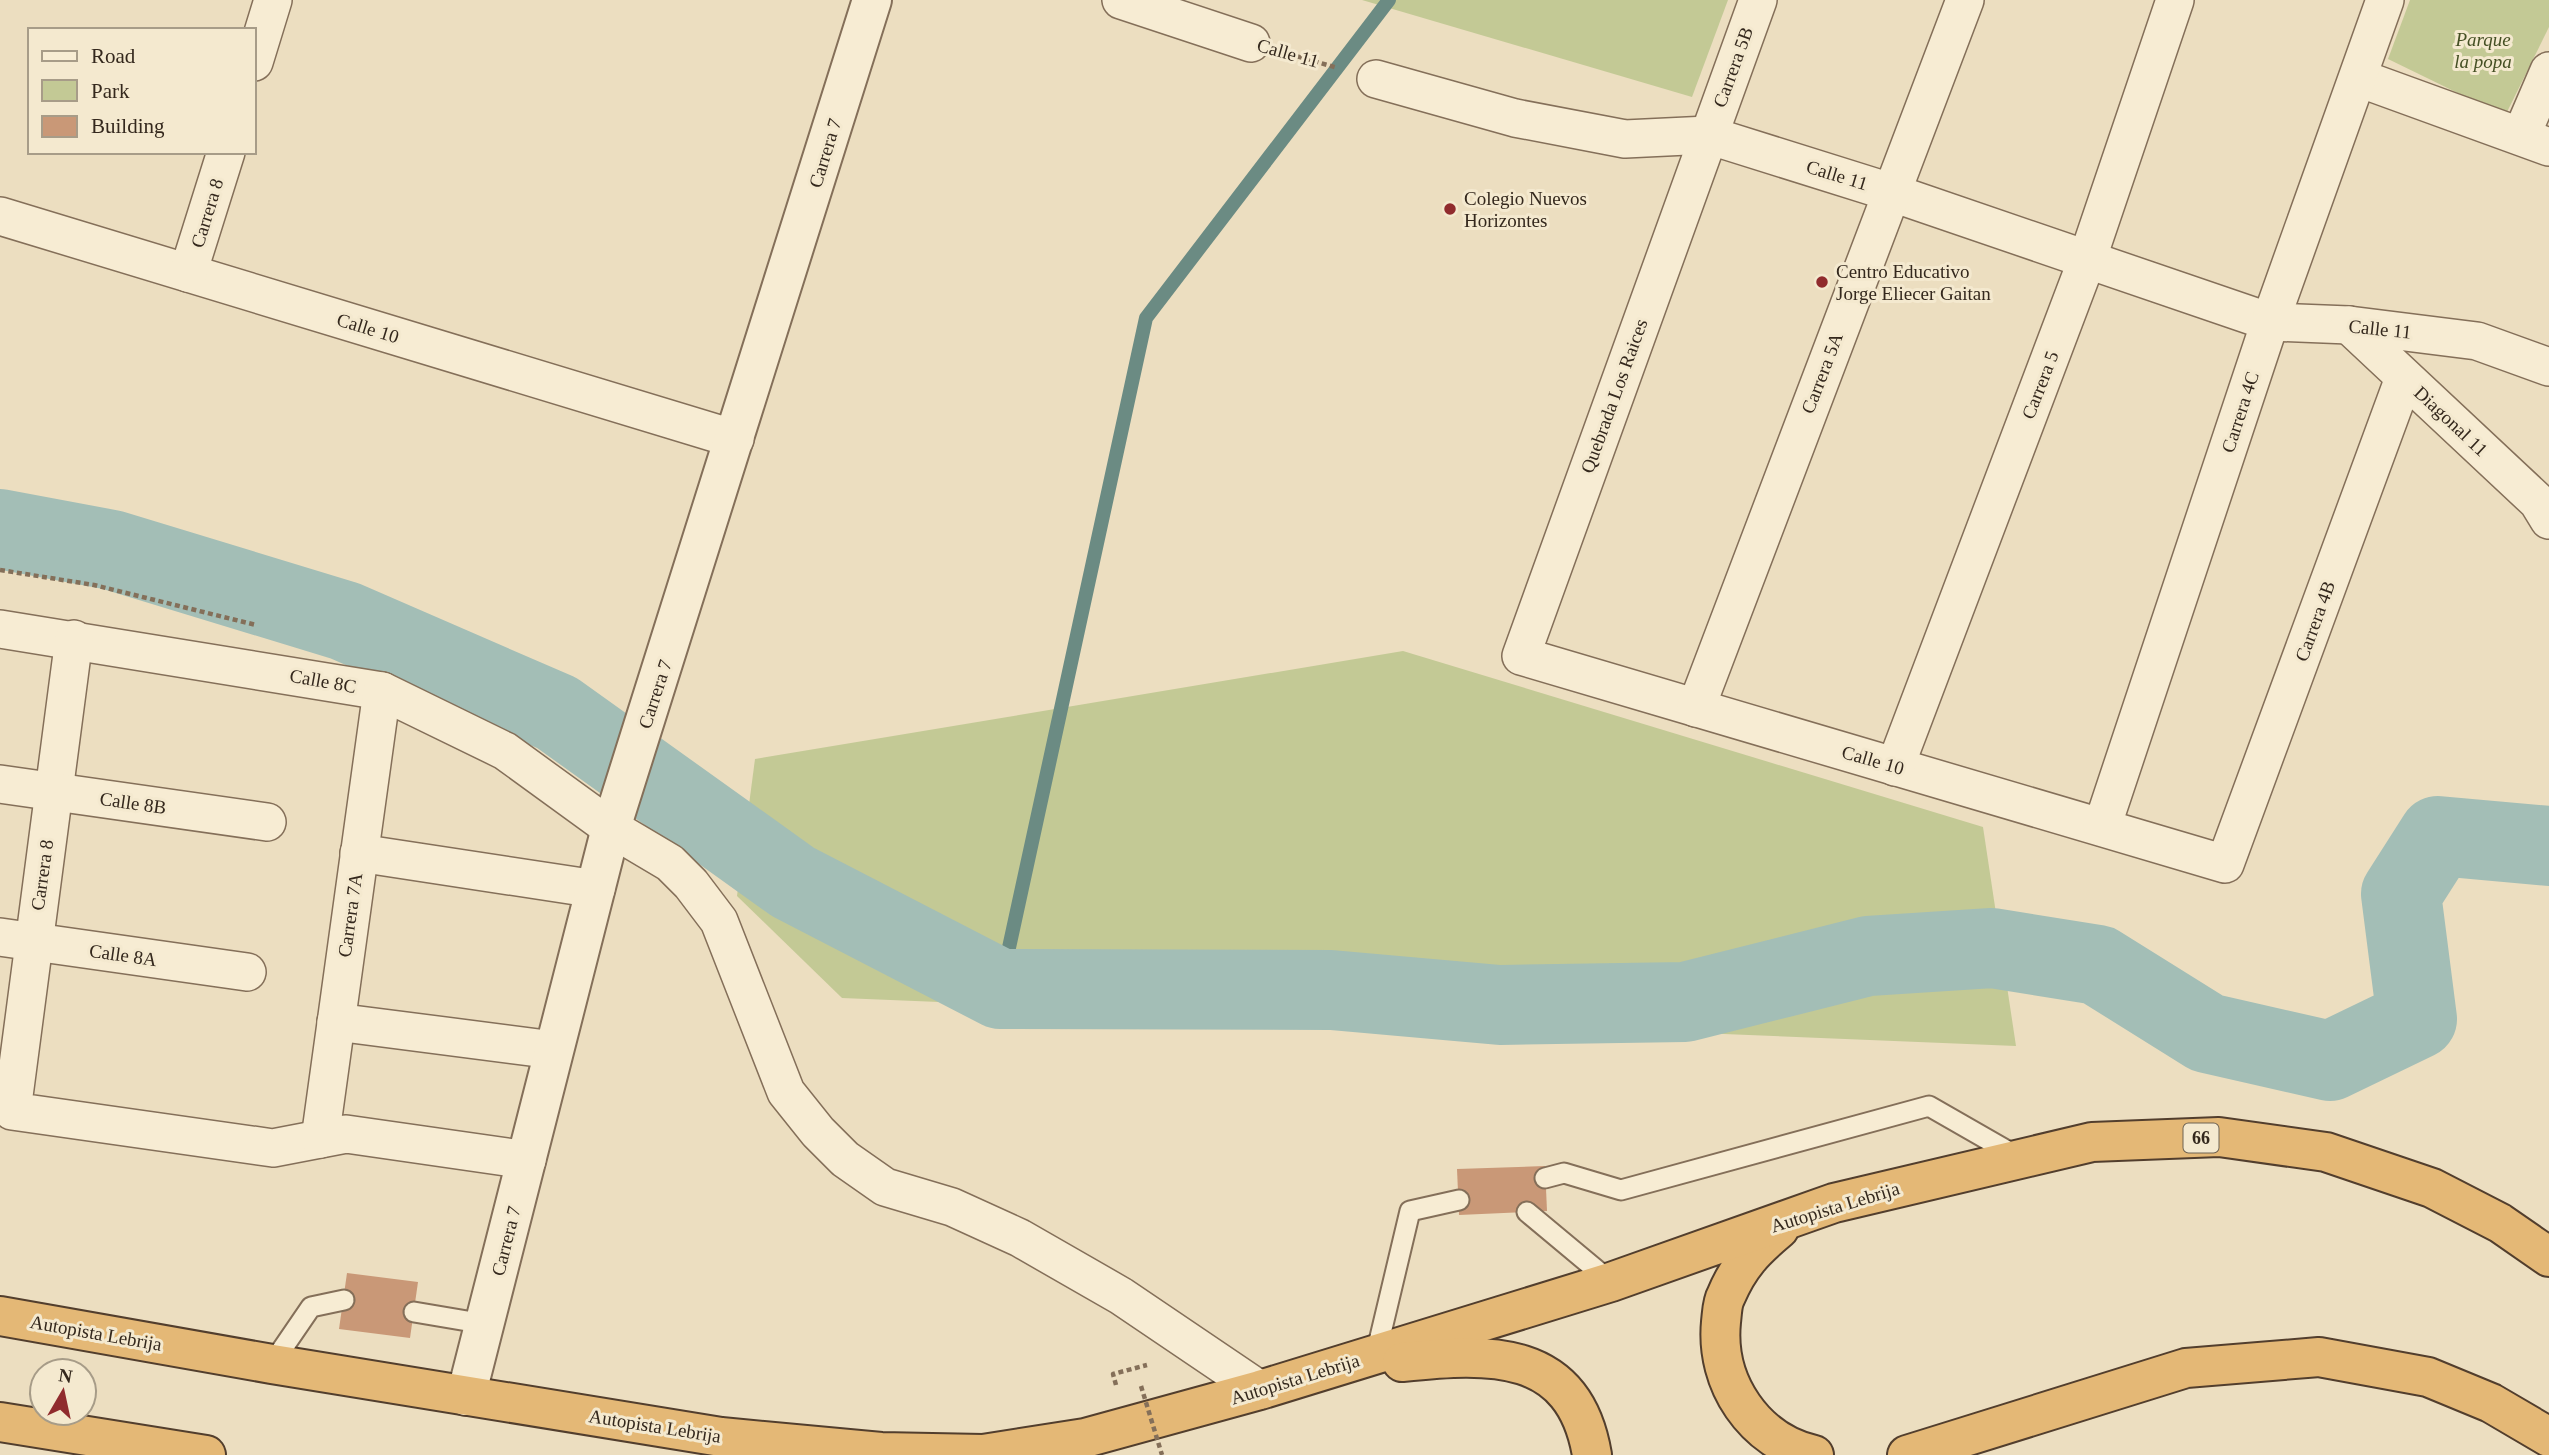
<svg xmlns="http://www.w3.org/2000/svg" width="2549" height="1455" font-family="'Times New Roman',serif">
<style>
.green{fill:#c3c995}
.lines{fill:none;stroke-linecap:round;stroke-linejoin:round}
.stream{stroke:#6b8b83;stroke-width:14}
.river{stroke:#a3beb6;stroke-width:80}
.building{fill:#c99877}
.service-casing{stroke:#846f59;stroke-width:23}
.minor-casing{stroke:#846f59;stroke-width:40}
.tertiary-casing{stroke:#846f59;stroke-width:42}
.trunk-casing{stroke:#523e2d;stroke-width:42}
.path{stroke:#846f59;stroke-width:4.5;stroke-dasharray:5 3.5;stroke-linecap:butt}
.service{stroke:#f7ecd3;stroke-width:19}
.minor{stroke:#f7ecd3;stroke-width:37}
.tertiary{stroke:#f7ecd3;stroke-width:38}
.trunk{stroke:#e4b876;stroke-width:38}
.path-bridge{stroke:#846f59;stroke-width:4.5;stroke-dasharray:5 3.5;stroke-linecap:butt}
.poi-dot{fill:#902b2d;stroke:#f4e9cf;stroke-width:2.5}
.labels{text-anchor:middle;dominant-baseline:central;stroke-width:6;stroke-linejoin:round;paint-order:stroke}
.shield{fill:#f4e9cf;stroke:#6e6252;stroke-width:2}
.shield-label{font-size:18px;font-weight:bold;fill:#34281d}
.park-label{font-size:19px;font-style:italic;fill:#455024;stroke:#f4e9cf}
.street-label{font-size:19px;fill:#34281d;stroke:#f4e9cf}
.poi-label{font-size:19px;fill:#34281d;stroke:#f4e9cf;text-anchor:start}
</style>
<rect width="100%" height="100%" fill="#ecdec0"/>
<g class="green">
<polygon points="1362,0 1728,0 1692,97"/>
<polygon points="2410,0 2549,0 2549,27 2505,116 2388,59"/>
<polygon points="1403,651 1983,827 2016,1046 842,998 737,896 755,759"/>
</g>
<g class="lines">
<polyline class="stream" points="1000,989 1146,318 1389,0"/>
<polyline class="river" points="0,529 112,550 345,621 557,713 793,882 1000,989 1331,990 1500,1005 1685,1002 1868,956 1992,948 2098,965 2207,1033 2330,1061 2417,1019 2401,894 2438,836 2549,846"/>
</g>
<g class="building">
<polygon points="1545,1166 1547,1211 1459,1215 1457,1169"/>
<polygon points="347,1273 418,1282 410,1338 339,1329"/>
</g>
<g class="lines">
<defs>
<g id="service">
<polyline points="1545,1178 1564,1173 1621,1190 1929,1106 2018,1157"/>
<polyline points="1527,1212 1611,1282"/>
<polyline points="414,1312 485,1324"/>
<polyline points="1376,1354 1410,1211 1459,1200"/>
<polyline points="272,1364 311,1307 344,1300"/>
</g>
<g id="minor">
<polyline points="1121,0 1251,43"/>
<polyline points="1758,0 1521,656 2225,864 2404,378"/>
<polyline points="254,62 273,0"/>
<polyline points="2359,78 2549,147"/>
<polyline points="1376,79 1515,118 1625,139 1708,135 1890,192 2270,322 2349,325 2477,341 2549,367"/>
<polyline points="2521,136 2549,71"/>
<polyline points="0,216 735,439"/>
<polyline points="188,273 226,152"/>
<polyline points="2349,325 2538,502 2549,520"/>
<polyline points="0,629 382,691 505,751 611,828 670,863 691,884 719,921 786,1092 818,1132 845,1159 885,1187 952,1207 1020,1238 1121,1296 1260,1390"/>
<polyline points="74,639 12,1111 273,1148 346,1134 527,1160"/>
<polyline points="1696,708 1965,0"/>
<polyline points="1895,767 2087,260 2175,0"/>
<polyline points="0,784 267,822"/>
<polyline points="2102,827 2270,322 2385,0"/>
<polyline points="359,853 596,889"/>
<polyline points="0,937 247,972"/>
<polyline points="336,1022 554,1050"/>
<polyline points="320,1139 382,691"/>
</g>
<polyline id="tertiary" points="466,1396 611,828 872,0"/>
<g id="trunk">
<path d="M1779,1229C1754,1250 1739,1265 1726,1296C1722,1303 1722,1314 1721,1322C1715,1383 1754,1441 1814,1455"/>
<polyline points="0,1316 272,1364 721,1437 881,1452 983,1454 1085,1438 1260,1390 1611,1282 1834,1203 2092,1142 2219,1137 2326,1152 2432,1188 2500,1223 2549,1257"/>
<path d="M1402,1362C1489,1353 1574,1348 1592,1455"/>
<polyline points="0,1422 206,1455"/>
<polyline points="1907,1455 2186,1368 2319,1357 2428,1377 2491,1403 2549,1437"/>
</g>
</defs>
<use href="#service" class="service-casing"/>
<use href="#minor" class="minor-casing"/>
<use href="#tertiary" class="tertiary-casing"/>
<use href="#trunk" class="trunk-casing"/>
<g class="path">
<polyline points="1289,54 1338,68"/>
<polyline points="0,570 94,585 256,625"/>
<polyline points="1116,1385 1113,1374 1147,1365"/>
</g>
<use href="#service" class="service"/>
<use href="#minor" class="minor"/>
<use href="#tertiary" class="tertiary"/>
<use href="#trunk" class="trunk"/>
<polyline class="path-bridge" points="1141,1386 1162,1455"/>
</g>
<g class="poi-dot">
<circle cx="1450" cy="209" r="7"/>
<circle cx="1822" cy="282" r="7"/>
</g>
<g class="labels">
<rect class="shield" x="2183.5" y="1123.5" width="35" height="29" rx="5"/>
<g class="shield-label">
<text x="2201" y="1138">66</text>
</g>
<g class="park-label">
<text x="2483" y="39">Parque<tspan x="2483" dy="22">la popa</tspan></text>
</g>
<g class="street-label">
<text transform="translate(1288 53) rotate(16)">Calle 11</text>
<text transform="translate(1733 67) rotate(-70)">Carrera 5B</text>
<text transform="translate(825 153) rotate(-73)">Carrera 7</text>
<text transform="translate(1837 175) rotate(17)">Calle 11</text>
<text transform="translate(207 213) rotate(-73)">Carrera 8</text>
<text transform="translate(368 328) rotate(17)">Calle 10</text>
<text transform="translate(2380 329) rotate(6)">Calle 11</text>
<text transform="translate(1822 373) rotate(-69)">Carrera 5A</text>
<text transform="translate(2040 385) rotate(-69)">Carrera 5</text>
<text transform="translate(1614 396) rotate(-70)">Quebrada Los Raices</text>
<text transform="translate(2240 412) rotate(-72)">Carrera 4C</text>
<text transform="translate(2451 421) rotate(43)">Diagonal 11</text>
<text transform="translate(2315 621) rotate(-70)">Carrera 4B</text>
<text transform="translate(323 681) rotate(10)">Calle 8C</text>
<text transform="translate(655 694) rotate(-72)">Carrera 7</text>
<text transform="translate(1873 760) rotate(16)">Calle 10</text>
<text transform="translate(133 803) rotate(8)">Calle 8B</text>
<text transform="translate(42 875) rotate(-82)">Carrera 8</text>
<text transform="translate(350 915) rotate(-82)">Carrera 7A</text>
<text transform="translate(123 955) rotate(8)">Calle 8A</text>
<text transform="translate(1835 1207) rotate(-17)">Autopista Lebrija</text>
<text transform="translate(506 1241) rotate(-76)">Carrera 7</text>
<text transform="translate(96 1333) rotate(10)">Autopista Lebrija</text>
<text transform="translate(1295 1379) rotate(-17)">Autopista Lebrija</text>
<text transform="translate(655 1426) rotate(9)">Autopista Lebrija</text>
</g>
<g class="poi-label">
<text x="1464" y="198">Colegio Nuevos<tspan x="1464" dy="22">Horizontes</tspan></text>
<text x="1836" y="271">Centro Educativo<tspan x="1836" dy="22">Jorge Eliecer Gaitan</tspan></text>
</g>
</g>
<rect x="28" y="28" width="228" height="126" fill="#f4e9cf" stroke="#a79c88" stroke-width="2"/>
<rect x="42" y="51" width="35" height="10" fill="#f7ecd3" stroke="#a79c88" stroke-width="2"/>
<text x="91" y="63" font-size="21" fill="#34281d">Road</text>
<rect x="42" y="80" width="35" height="21" fill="#c3c995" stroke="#a79c88" stroke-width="2"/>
<text x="91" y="98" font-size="21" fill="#34281d">Park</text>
<rect x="42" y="116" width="35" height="21" fill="#c99877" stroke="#a79c88" stroke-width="2"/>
<text x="91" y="133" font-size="21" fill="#34281d">Building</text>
<g transform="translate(63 1392) rotate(9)"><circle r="33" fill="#f4e9cf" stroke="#a79c88" stroke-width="2"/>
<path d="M0-5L12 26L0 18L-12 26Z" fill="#902b2d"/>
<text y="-10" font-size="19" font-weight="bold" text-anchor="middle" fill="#34281d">N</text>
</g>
</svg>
